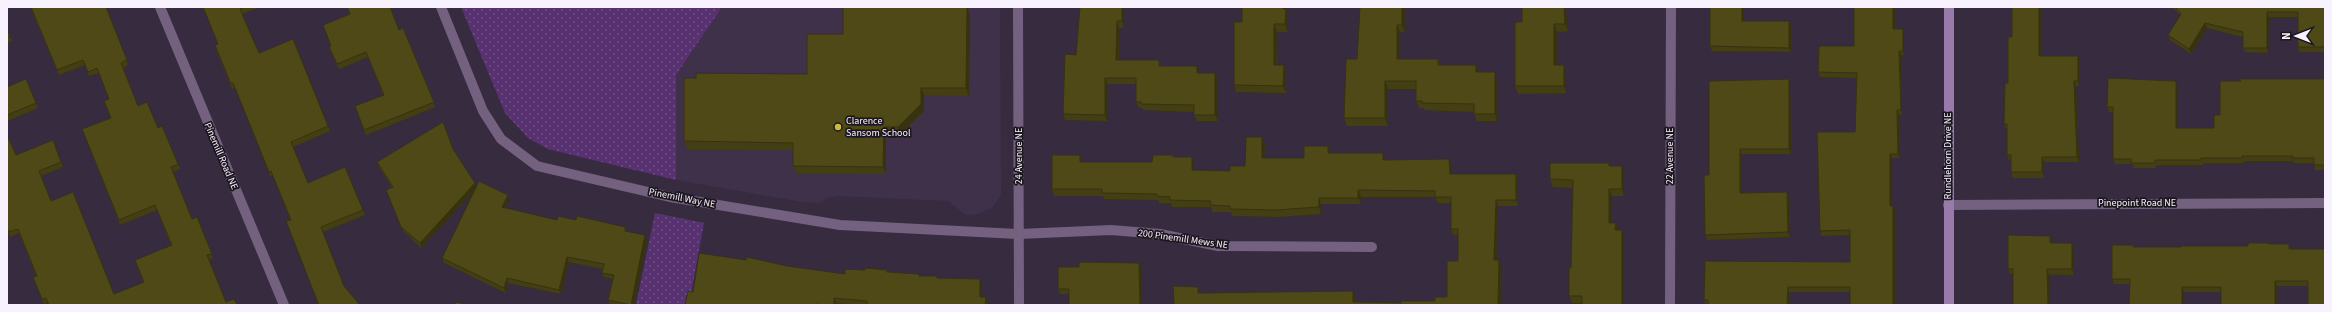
<svg xmlns="http://www.w3.org/2000/svg" width="2332" height="312" font-family="'Source Sans 3',sans-serif">
<style>
.built{fill:#40314b}
.park{fill:url(#park-dots)}
.lines{fill:none;stroke-linecap:round;stroke-linejoin:round}
.street{stroke:#73617f;stroke-width:10}
.secondary{stroke:#987bab;stroke-width:10}
.wall{fill:#443e14}
.shaded-wall{fill:#373210}
.building{fill:#4f4817;stroke:#373210}
.poi-dot{fill:#cbba39;stroke:#1c161f;stroke-width:1.5}
.labels{text-anchor:middle;dominant-baseline:central;stroke-width:3.5;stroke-linejoin:round;paint-order:stroke}
.poi-label{font-size:10px;fill:#f8f1fe;stroke:#1c161f;text-anchor:start}
.street-label{font-size:10px;fill:#f8f1fe;stroke:#1c161f}
</style>
<defs>
<pattern id="park-dots" width="8" height="8" patternUnits="userSpaceOnUse"><rect width="8" height="8" fill="#583270"/><path d="M2 2h.1M6 6h.1" fill="none" stroke="#715085" stroke-width="1.8" stroke-linecap="round"/></pattern>
</defs>
<rect width="100%" height="100%" fill="#372b3f"/>
<polygon class="built" points="722,7 1000,7 1001,195 992,208 978,214 966,215 948,201 838,196 827,198 819,203 803,202 676,180 676,75"/>
<g class="park">
<polygon points="461,7 722,7 676,75 676,180 548,149 528,138 505,113"/>
<polygon points="655,213 704,223 689,305 636,305"/>
</g>
<g class="lines">
<g class="street">
<polyline points="160,7 284,305"/>
<polyline points="441,7 483,111 501,139 537,166 670,197 840,225 1019,234 1111,230 1160,234 1218,246 1372,247"/>
<polyline points="1018,7 1019,305"/>
<polyline points="1948,205 2325,203"/>
<polyline points="1670,305 1671,7"/>
</g>
<polyline class="secondary" points="1949,305 1949,7"/>
</g>
<g class="wall">
<polygon points="30,7 110,17 128,65 123,68 138,106 158,128 178,164 180,169 173,172 192,219 197,217 213,258 209,260 226,302 237,305 48,303 44,304 33,277 36,276 19,233 10,237 7,228 16,155 53,140 63,167 41,176 51,201 114,294 144,282 171,246 157,210 120,225 82,129 110,118 109,99 99,73 89,76 85,65 59,75"/>
<polygon points="203,7 260,7 242,14 259,53 293,39 330,131 293,147 308,183 363,210 365,215 323,232 344,286 360,305 319,305 286,221 290,220 273,176 271,177 235,88 232,89 216,50 218,44"/>
<polygon points="967,7 970,14 969,96 924,95 924,111 901,134 886,134 886,174 796,173 793,166 793,150 687,149 684,141 696,78 807,74 843,34"/>
<polygon points="1124,7 1124,28 1119,28 1119,60 1159,60 1161,66 1197,66 1199,73 1215,73 1218,80 1218,121 1197,121 1194,115 1194,112 1143,110 1143,108 1139,108 1136,102 1136,84 1108,84 1107,121 1065,120 1063,114"/>
<polygon points="1242,7 1285,7 1288,16 1288,32 1277,32 1277,65 1284,65 1286,72 1286,93 1236,92 1234,85 1242,22"/>
<polygon points="1522,7 1565,7 1566,11 1568,31 1557,32 1557,65 1566,72 1566,93 1518,94 1515,86 1522,22"/>
<polygon points="1710,7 1744,7 1743,21 1789,21 1791,26 1791,52 1712,51 1710,46"/>
<polygon points="1820,7 1895,7 1895,29 1903,29 1904,34 1904,55 1901,55 1902,115 1899,115 1900,158 1892,158 1892,206 1893,206 1895,211 1850,292 1789,292 1789,305 1706,305 1704,300 1850,262 1850,235 1821,236 1820,231 1855,132 1856,78 1820,77 1818,72 1854,46 1854,8 1820,8"/>
<polygon points="2041,7 2041,56 2078,56 2079,61 2079,86 2076,86 2079,162 2044,162 2044,178 2013,178 2011,172 2011,160 2009,160 2007,155 2007,129 2006,129 2004,124 2012,37"/>
<polygon points="2172,7 2325,7 2325,52 2299,52 2298,47 2298,17 2269,17 2268,53 2245,52 2243,48 2243,37 2207,28 2191,54 2170,40 2168,35 2180,15"/>
<polygon points="1405,10 1405,32 1400,32 1400,59 1438,59 1440,65 1479,72 1497,80 1497,121 1477,121 1474,114 1474,112 1424,110 1424,108 1419,108 1416,101 1416,89 1388,89 1388,126 1347,126 1344,118 1357,59"/>
<polygon points="350,14 399,30 435,107 366,135 355,106 383,95 368,57 339,69 331,52 331,46"/>
<polygon points="7,30 12,41 7,43"/>
<polygon points="26,79 38,108 7,121 7,87"/>
<polygon points="2238,79 2325,79 2325,170 2315,170 2314,165 2314,163 2294,163 2293,161 2244,161 2244,163 2203,163 2203,165 2156,165 2156,168 2133,168 2132,164 2115,164 2113,159 2113,112 2109,112 2107,107 2176,81 2178,86 2178,128 2214,128 2220,115 2239,81"/>
<polygon points="1790,83 1791,154 1741,154 1741,193 1787,192 1789,197 1790,237 1707,240 1705,235 1709,175"/>
<polygon points="1265,143 1264,158 1304,158 1328,146 1330,153 1385,160 1452,166 1452,174 1516,174 1518,181 1518,206 1498,206 1497,260 1502,267 1501,305 1174,305 1200,293 1355,297 1355,302 1401,303 1435,301 1447,297 1458,261 1458,235 1453,235 1451,229 1451,203 1438,203 1435,197 1361,197 1361,204 1321,204 1321,214 1278,217 1232,216 1231,212 1212,212 1211,207 1172,207 1171,203 1159,203 1158,200 1104,199 1103,196 1054,196 1052,189 1082,161 1082,162 1152,162 1173,155 1174,157 1194,163 1194,171 1230,171 1245,166"/>
<polygon points="453,149 475,183 476,187 509,200 505,208 557,220 576,220 625,227 627,231 647,240 634,305 610,305 608,300 613,279 604,277 602,273 603,269 569,262 561,294 508,283 506,293 444,263 442,258 475,189 421,248 403,231 386,190 392,188 379,167 377,162"/>
<polygon points="1610,166 1624,174 1624,196 1612,196 1612,223 1616,223 1618,230 1622,230 1624,238 1582,303 1572,303 1569,296 1571,268 1573,188 1553,187 1550,179"/>
<polygon points="2052,242 2052,243 2072,243 2074,249 2074,275 2010,274 2008,269"/>
<polygon points="2269,243 2269,244 2290,249 2325,249 2308,286 2277,286 2277,305 2221,305 2221,292 2184,292 2130,284 2114,284 2112,279 2133,245 2134,247 2181,247 2248,246"/>
<polygon points="1139,263 1141,268 1069,294 1060,294 1058,289 1079,267"/>
<polygon points="865,270 887,270 888,273 920,276 982,284 982,297 986,297 987,302 987,305 861,305 836,303 836,305 685,305 693,292 845,274"/>
</g>
<g class="shaded-wall">
<polygon points="967,7 970,14 969,96 966,88"/>
<polygon points="1122,7 1124,7 1124,28 1122,21"/>
<polygon points="1283,7 1285,7 1286,10 1286,9 1288,16 1288,32 1285,24"/>
<polygon points="1402,7 1404,7 1405,10 1405,32 1402,25"/>
<polygon points="1564,7 1565,7 1566,11 1568,31 1565,24"/>
<polygon points="1742,7 1744,7 1743,26 1742,21"/>
<polygon points="1893,7 1895,7 1895,34 1893,29"/>
<polygon points="2039,7 2041,7 2041,61 2039,56"/>
<polygon points="2267,12 2269,17 2268,53 2267,48"/>
<polygon points="1117,21 1119,28 1118,67 1116,60"/>
<polygon points="1789,21 1791,26 1791,52 1789,48"/>
<polygon points="2205,23 2207,28 2191,54 2189,49"/>
<polygon points="1274,24 1277,32 1276,72 1274,65"/>
<polygon points="1554,24 1557,32 1557,72 1554,65"/>
<polygon points="1397,25 1400,32 1400,66 1397,59"/>
<polygon points="1903,29 1904,34 1904,55 1903,51"/>
<polygon points="1899,51 1901,55 1902,115 1901,110"/>
<polygon points="2078,56 2079,61 2079,86 2078,81"/>
<polygon points="1284,65 1286,72 1286,93 1283,86"/>
<polygon points="1476,65 1479,72 1476,72"/>
<polygon points="1564,65 1566,72 1566,93 1564,86"/>
<polygon points="1197,66 1199,72 1199,80 1197,73"/>
<polygon points="1495,72 1497,80 1497,121 1495,114"/>
<polygon points="1215,73 1218,80 1218,121 1215,115"/>
<polygon points="1105,78 1108,84 1107,121 1105,115"/>
<polygon points="1789,79 1790,83 1791,154 1789,149"/>
<polygon points="1385,81 1388,89 1388,126 1385,118"/>
<polygon points="2074,81 2076,86 2079,162 2077,157"/>
<polygon points="2176,81 2178,86 2178,133 2176,128"/>
<polygon points="921,88 924,95 924,111 901,134 898,127"/>
<polygon points="1897,110 1899,115 1900,158 1898,154"/>
<polygon points="884,127 886,134 886,174 883,167"/>
<polygon points="1262,137 1265,143 1264,164 1262,158"/>
<polygon points="1328,146 1330,152 1330,159 1328,153"/>
<polygon points="1740,149 1741,154 1741,197 1740,193"/>
<polygon points="1383,153 1385,159 1385,166 1383,160"/>
<polygon points="1890,154 1892,158 1892,211 1890,206"/>
<polygon points="1080,155 1082,161 1083,169 1080,162"/>
<polygon points="1192,157 1194,163 1194,177 1192,170"/>
<polygon points="2042,157 2044,162 2044,178 2042,172"/>
<polygon points="1449,159 1452,166 1452,180 1450,174"/>
<polygon points="1622,166 1624,174 1624,196 1622,189"/>
<polygon points="1516,174 1518,181 1518,206 1516,200"/>
<polygon points="475,183 477,188 421,248 420,243"/>
<polygon points="1609,189 1612,196 1612,230 1609,223"/>
<polygon points="1358,190 1361,197 1361,204 1358,198"/>
<polygon points="1787,192 1789,197 1790,237 1788,232"/>
<polygon points="508,195 509,200 503,212 502,207"/>
<polygon points="1319,198 1321,204 1321,214 1319,207"/>
<polygon points="1496,200 1498,206 1497,267 1494,260"/>
<polygon points="1893,206 1895,211 1895,305 1893,305"/>
<polygon points="1616,223 1618,231 1615,230"/>
<polygon points="1622,230 1624,238 1624,305 1622,305"/>
<polygon points="645,235 647,240 634,305 631,305"/>
<polygon points="2050,236 2052,242 2052,248 2050,243"/>
<polygon points="2072,243 2074,249 2074,275 2072,269"/>
<polygon points="567,257 569,262 561,294 559,290"/>
<polygon points="1499,260 1502,267 1501,305 1498,305"/>
<polygon points="1139,263 1141,268 1142,305 1140,305"/>
<polygon points="2047,269 2049,275 2050,305 2048,305"/>
<polygon points="507,278 508,283 506,293 504,288"/>
<polygon points="980,279 982,284 982,302 980,297"/>
<polygon points="2275,281 2277,286 2277,305 2275,305"/>
<polygon points="1788,287 1789,292 1789,305 1787,305"/>
<polygon points="2182,287 2184,292 2184,305 2182,305"/>
<polygon points="1353,291 1355,297 1355,305 1353,302"/>
<polygon points="986,297 987,302 987,305 985,305"/>
<polygon points="834,298 836,303 836,305 834,305"/>
</g>
<g class="building">
<polygon points="31,7 106,7 127,60 121,63 138,106 147,102 158,128 162,126 178,164 171,167 192,219 197,217 212,254 207,255 226,302 234,299 237,305 49,305 46,298 42,299 33,277 37,276 18,229 9,232 7,228 7,135 16,155 53,140 61,162 39,171 51,201 73,192 114,294 144,282 135,260 172,245 155,205 119,220 82,129 111,118 104,101 109,99 97,68 88,72 83,60 57,70"/>
<polygon points="203,7 245,7 240,9 259,53 293,39 328,126 291,142 308,183 345,167 363,210 321,227 344,286 360,305 320,305 318,303 286,221 291,220 271,171 269,172 233,83 231,84 215,45 218,44"/>
<polygon points="347,7 390,7 399,30 403,28 434,102 364,130 355,106 384,95 366,52 337,64 329,47 331,46 323,25 350,14"/>
<polygon points="843,7 967,7 966,88 921,88 921,104 898,127 884,127 883,167 793,166 793,143 684,141 684,78 696,78 696,73 807,74 807,34 843,34"/>
<polygon points="1080,7 1122,7 1122,21 1117,21 1116,60 1159,60 1159,66 1197,66 1197,73 1215,73 1215,115 1194,115 1194,105 1141,104 1141,102 1136,102 1136,78 1105,78 1105,115 1063,114 1065,54 1076,55"/>
<polygon points="1242,7 1283,7 1283,9 1286,9 1285,24 1274,24 1274,65 1284,65 1283,86 1234,85 1234,22 1242,22"/>
<polygon points="1360,7 1402,7 1402,25 1397,25 1397,59 1438,59 1438,65 1476,65 1476,72 1495,72 1495,114 1474,114 1474,104 1422,103 1422,101 1416,101 1416,81 1385,81 1385,118 1344,118 1346,59 1357,59"/>
<polygon points="1522,7 1564,7 1565,24 1554,24 1554,65 1564,65 1564,86 1515,86 1515,22 1522,22"/>
<polygon points="1710,7 1742,7 1742,21 1789,21 1789,48 1710,46"/>
<polygon points="1854,7 1893,7 1893,29 1903,29 1903,51 1899,51 1901,110 1897,110 1898,154 1890,154 1890,206 1893,206 1893,305 1850,305 1850,287 1788,287 1787,305 1708,305 1708,300 1704,300 1705,261 1850,262 1850,230 1820,231 1817,132 1855,132 1857,73 1818,72 1819,46 1854,46"/>
<polygon points="2012,7 2039,7 2039,56 2078,56 2078,81 2074,81 2077,157 2042,157 2042,172 2011,172 2011,155 2007,155 2007,124 2004,124 2005,83 2008,83 2008,37 2012,37"/>
<polygon points="2175,7 2325,7 2325,47 2298,47 2298,12 2267,12 2267,48 2243,48 2243,32 2205,23 2189,49 2168,35 2181,14"/>
<polygon points="7,30 10,36 7,37"/>
<polygon points="2108,78 2176,81 2176,128 2214,128 2214,115 2220,115 2220,81 2241,81 2238,79 2325,79 2325,165 2314,165 2314,158 2292,158 2293,156 2242,156 2242,158 2201,158 2201,160 2155,160 2155,163 2131,163 2131,159 2113,159 2113,107 2107,107"/>
<polygon points="26,79 36,103 7,115 7,87"/>
<polygon points="1789,79 1789,149 1740,149 1740,193 1787,192 1788,232 1705,235 1704,175 1709,175 1709,81"/>
<polygon points="443,122 453,149 475,183 420,243 401,227 386,190 393,187 377,162"/>
<polygon points="1246,137 1262,137 1262,158 1304,158 1304,146 1328,146 1328,153 1383,153 1383,160 1449,159 1450,174 1516,174 1516,200 1496,200 1494,260 1499,260 1498,305 1174,305 1173,286 1198,287 1198,293 1353,291 1353,302 1401,303 1401,301 1435,301 1435,297 1447,297 1447,261 1458,261 1458,229 1451,229 1451,197 1435,197 1435,191 1358,190 1358,198 1319,198 1319,207 1275,210 1230,209 1230,206 1210,205 1211,201 1170,200 1170,197 1157,196 1157,194 1102,193 1102,189 1052,189 1052,155 1080,155 1080,162 1152,162 1153,155 1173,155 1173,157 1192,157 1192,170 1230,171 1230,166 1245,166"/>
<polygon points="1550,163 1609,163 1609,166 1622,166 1622,189 1609,189 1609,223 1616,223 1615,230 1622,230 1622,305 1582,305 1582,296 1569,296 1569,268 1571,268 1573,180 1550,179"/>
<polygon points="479,181 508,195 502,207 557,220 558,216 576,220 577,216 625,227 625,231 645,235 631,305 608,300 614,275 602,273 604,264 567,257 559,290 507,278 504,288 442,258"/>
<polygon points="2008,235 2050,236 2050,243 2072,243 2072,269 2047,269 2048,305 2013,305 2013,269 2008,269"/>
<polygon points="2248,243 2269,243 2269,244 2289,244 2289,249 2325,249 2325,305 2308,305 2308,281 2275,281 2275,305 2221,305 2221,287 2182,287 2182,305 2129,305 2130,279 2112,279 2112,245 2133,245 2133,247 2181,247 2181,246 2248,246"/>
<polygon points="699,253 746,260 747,257 787,266 845,274 845,269 865,270 865,268 887,270 887,272 919,274 919,276 937,276 937,278 980,279 980,297 986,297 985,305 867,305 867,301 834,298 834,305 823,305 816,304 815,305 685,305 688,291 693,292"/>
<polygon points="1079,262 1139,263 1140,305 1069,305 1069,289 1058,289 1058,267 1079,267"/>
<polygon points="456,302 469,305 455,305"/>
</g>
<circle class="poi-dot" cx="838" cy="127" r="4"/>
<g class="labels">
<g class="poi-label">
<text x="846" y="121">Clarence<tspan x="846" dy="12">Sansom School</tspan></text>
</g>
<g class="street-label">
<text transform="translate(221 156) rotate(67)">Pinemill Road NE</text>
<text transform="translate(1019 156) rotate(-90)">24 Avenue NE</text>
<text transform="translate(1670 156) rotate(-90)">22 Avenue NE</text>
<text transform="translate(1948 156) rotate(-90)">Rundlehorn Drive NE</text>
<text transform="translate(682 198) rotate(11)">Pinemill Way NE</text>
<text x="2137" y="203">Pinepoint Road NE</text>
<text transform="translate(1183 239) rotate(8)">200 Pinemill Mews NE</text>
</g>
</g>
<rect width="2332" height="312" fill="none" stroke="#f8f1fe" stroke-width="16"/>
<g transform="translate(2296 36) rotate(270)" stroke="#1c161f" stroke-width="3" paint-order="stroke">
<path d="M0-3L7 15L0 10L-7 15Z" fill="#f8f1fe"/>
<text y="-6" font-size="11" font-weight="bold" text-anchor="middle" fill="#f8f1fe">N</text>
</g>
</svg>
